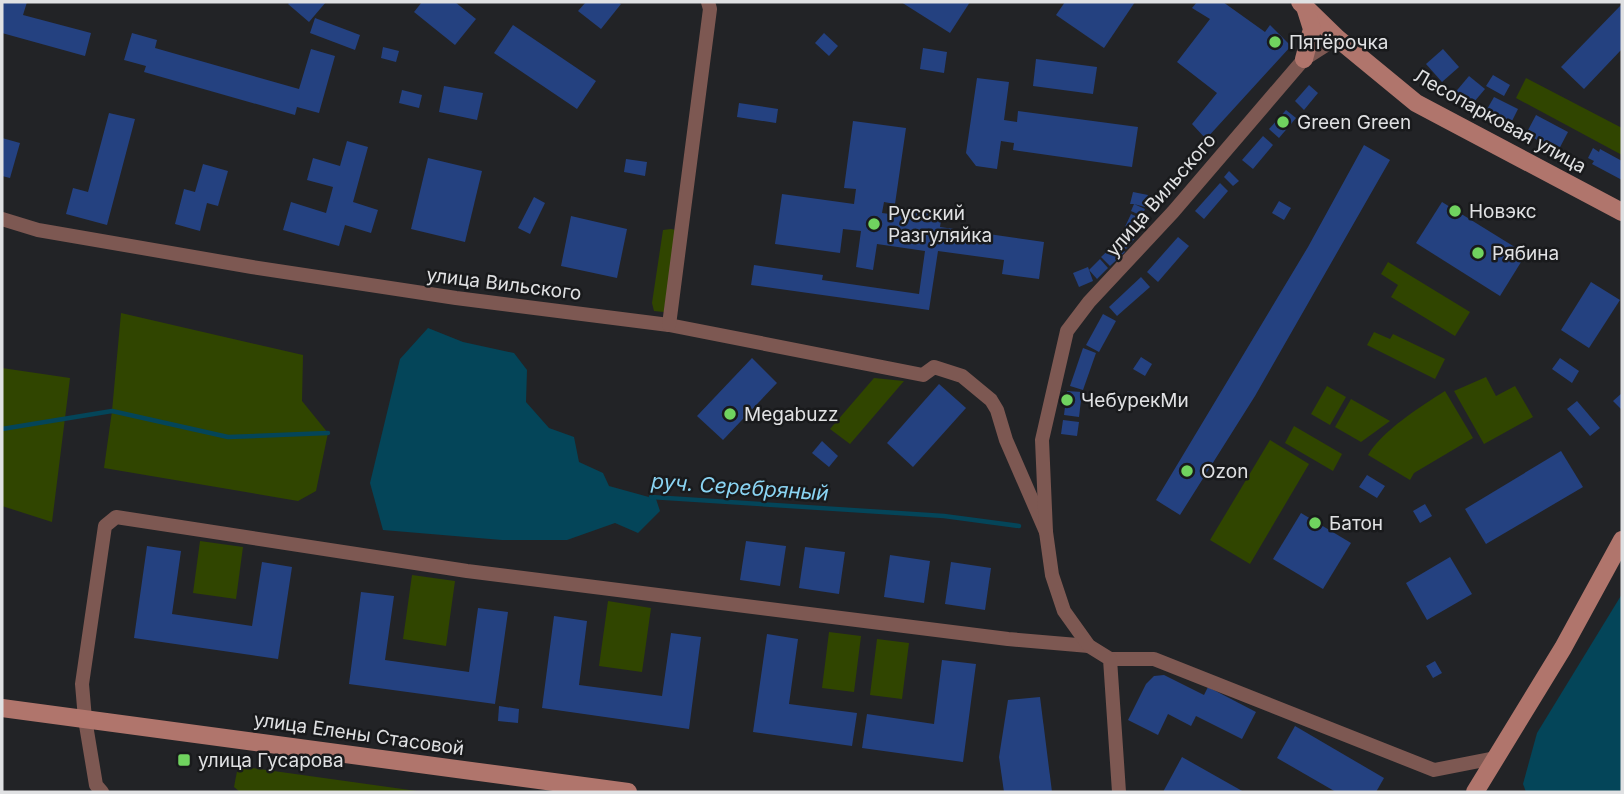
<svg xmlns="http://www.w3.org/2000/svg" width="1624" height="794" font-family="Inter,sans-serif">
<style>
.green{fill:#304500}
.water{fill:#044559}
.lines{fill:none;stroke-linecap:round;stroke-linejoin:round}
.stream{stroke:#044559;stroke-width:4.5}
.building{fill:#244180}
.street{stroke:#7d5852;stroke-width:14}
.secondary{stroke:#b0756c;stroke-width:18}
.poi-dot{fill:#70d35f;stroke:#191a1c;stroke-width:2.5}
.labels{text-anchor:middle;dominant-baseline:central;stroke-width:5;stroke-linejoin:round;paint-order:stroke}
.poi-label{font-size:19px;fill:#e0e1e3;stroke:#191a1c;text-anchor:start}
.street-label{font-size:19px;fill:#e0e1e3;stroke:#191a1c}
.water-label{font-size:21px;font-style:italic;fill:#8ad4f3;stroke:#191a1c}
</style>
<rect width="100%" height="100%" fill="#222326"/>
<g class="green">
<polygon points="1526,78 1622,128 1622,155 1516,98"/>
<polygon points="671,229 676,230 664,312 654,311 652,303 663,230"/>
<polygon points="1388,262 1470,312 1455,336 1391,297 1398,285 1381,274"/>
<polygon points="121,313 303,355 302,401 328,433 316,491 298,501 104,468 112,411"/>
<polygon points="1374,332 1390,339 1393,334 1445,359 1435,379 1367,345"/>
<polygon points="2,368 70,378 52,522 2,506"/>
<polygon points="1486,377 1496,396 1515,386 1533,417 1484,444 1454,391"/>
<polygon points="874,378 904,381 850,444 830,429"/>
<polygon points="1327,386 1346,397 1330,425 1311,414"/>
<path d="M1445,391L1473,438L1414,473L1410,480L1368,455C1382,431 1421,406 1445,391Z"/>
<polygon points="1351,399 1390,421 1361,442 1335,427"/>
<polygon points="1294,426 1342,454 1333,471 1285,443"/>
<polygon points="1270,440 1309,464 1250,564 1210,540"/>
<polygon points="200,541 243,547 236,599 193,593"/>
<polygon points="412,575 455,581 446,646 403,639"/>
<polygon points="608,601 651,608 642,672 599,666"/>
<polygon points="829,632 861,636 854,692 822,688"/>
<polygon points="877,639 909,643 902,699 870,695"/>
<polygon points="238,766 424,792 240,792 234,787"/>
</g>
<g class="water">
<polygon points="428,328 463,342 514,353 527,370 526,402 549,428 574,437 579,462 603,473 609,486 656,499 660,511 638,533 615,523 567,540 502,540 383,530 370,483 400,359"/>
<polygon points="1622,594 1622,792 1526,792 1523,784 1537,733"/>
</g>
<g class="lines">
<g class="stream">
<polyline points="2,429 112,411 228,437 328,433"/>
<polyline points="651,497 944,516 1019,526"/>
</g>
</g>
<g class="building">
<polygon points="2,2 27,2 23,15 91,33 85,56 2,33"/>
<polygon points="290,2 326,2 309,22 288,4"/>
<polygon points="422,2 455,2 476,19 455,45 414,12"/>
<polygon points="586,2 617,2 621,4 601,29 578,11"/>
<polygon points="901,2 970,2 950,33"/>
<polygon points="1065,2 1135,2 1104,48 1056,15"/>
<polygon points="1197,2 1223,2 1265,32 1270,25 1291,46 1206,139 1192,124 1217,93 1177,62 1210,19 1192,8"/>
<polygon points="1622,4 1622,49 1584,89 1561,67"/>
<polygon points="315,18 360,35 355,50 310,33"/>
<polygon points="513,25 596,81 577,109 494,53"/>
<polygon points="132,33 157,40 155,48 299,89 311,49 335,56 319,113 297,107 295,115 144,72 146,66 124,60"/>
<polygon points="824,33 838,46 829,56 815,43"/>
<polygon points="383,47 399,51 396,62 381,58"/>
<polygon points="923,48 947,52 944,73 920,69"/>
<polygon points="1443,49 1459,67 1442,82 1426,64"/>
<polygon points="1036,59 1097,67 1093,94 1033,86"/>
<polygon points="1493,75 1510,85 1504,96 1486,86"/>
<polygon points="1469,76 1485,89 1469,108 1453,95"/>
<polygon points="977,78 1009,82 1004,120 1017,122 1018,111 1138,127 1132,167 1013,150 1014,143 1001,141 997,169 976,166 966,153"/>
<polygon points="1309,85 1318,93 1304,110 1295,101"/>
<polygon points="444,86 483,93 477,120 439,112"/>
<polygon points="402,90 422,95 419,108 399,103"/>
<polygon points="1494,97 1518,109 1511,123 1486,111"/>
<polygon points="739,103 778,109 776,123 737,117"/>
<polygon points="1286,110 1296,118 1279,138 1269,129"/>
<polygon points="109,113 135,119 107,225 66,214 73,188 88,192"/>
<polygon points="1536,115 1568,132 1558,151 1526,134"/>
<polygon points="853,121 906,128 895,204 884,202 882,213 913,217 914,210 942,214 940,227 1044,242 1039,279 1002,274 1004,260 938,251 929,310 751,285 754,265 823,275 822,280 919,294 925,251 877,244 873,270 856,267 861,231 843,229 840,253 775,244 782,194 854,204 856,189 844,188"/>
<polygon points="1263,136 1273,145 1253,169 1242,160"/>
<polygon points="2,138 20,143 10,178 2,176"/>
<polygon points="347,141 368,147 353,202 378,210 371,233 345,225 339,246 283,230 291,202 326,213 333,187 307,180 313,158 340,166"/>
<polygon points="1364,145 1390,160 1255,396 1180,515 1156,500 1308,247"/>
<polygon points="1593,148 1599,152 1600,149 1622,161 1622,180 1592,164 1594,161 1588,158"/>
<polygon points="428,158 482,171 465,242 411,229"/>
<polygon points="626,159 647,162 645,176 624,172"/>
<polygon points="203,164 228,171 218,206 207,203 200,231 175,224 184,189 195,192"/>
<polygon points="1229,171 1239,181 1233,186 1224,177"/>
<polygon points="1220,183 1228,191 1204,219 1195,211"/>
<polygon points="1133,192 1148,195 1145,207 1134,204 1145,209 1142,216 1131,211 1134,204 1130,204"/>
<polygon points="534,197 545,203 530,234 518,228"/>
<polygon points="1279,201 1291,208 1284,220 1272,213"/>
<polygon points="1442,202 1526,254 1500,296 1416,243"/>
<polygon points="1131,214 1142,219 1135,234 1128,231 1136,237 1126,249 1119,243 1128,231 1124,229"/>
<polygon points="571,216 627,229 617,278 561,266"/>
<polygon points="1178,237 1189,246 1158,282 1147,272"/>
<polygon points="1116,243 1125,252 1110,266 1101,257"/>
<polygon points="1100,259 1108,268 1097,279 1089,270"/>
<polygon points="1088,267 1093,281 1079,287 1073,273"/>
<polygon points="1141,277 1150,287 1117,316 1109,307"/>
<polygon points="1591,282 1620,300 1589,348 1561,330"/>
<polygon points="1103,314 1116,321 1099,352 1086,345"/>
<polygon points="1083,348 1096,353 1083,390 1070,386"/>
<polygon points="1141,357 1152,364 1145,376 1133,369"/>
<polygon points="752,358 777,383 723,440 697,416"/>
<polygon points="1560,358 1579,371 1572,383 1552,369"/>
<polygon points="939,384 966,408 913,467 887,443"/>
<polygon points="1067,391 1082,392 1079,417 1064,415"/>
<polygon points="1622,393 1622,410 1613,401"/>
<polygon points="1577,401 1600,428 1590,436 1567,409"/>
<polygon points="1063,420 1079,422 1077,436 1061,434"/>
<polygon points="822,441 838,456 829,467 812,453"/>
<polygon points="1561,451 1583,487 1486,544 1465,509"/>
<polygon points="1367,475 1385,486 1377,498 1359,487"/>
<polygon points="1425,504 1432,516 1420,523 1413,511"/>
<polygon points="1301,513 1351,543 1323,589 1273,559"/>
<polygon points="746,541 786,546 780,586 740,580"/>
<polygon points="147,546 181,551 172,614 252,626 262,562 292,567 278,659 134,638"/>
<polygon points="805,547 845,552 839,594 799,588"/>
<polygon points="890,555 930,561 924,603 884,597"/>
<polygon points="1450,557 1472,594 1427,620 1406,583"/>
<polygon points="951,562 991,568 985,610 945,604"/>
<polygon points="361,592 394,596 385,660 469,672 478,608 508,612 495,704 349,684"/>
<polygon points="554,616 587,621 579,685 662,696 671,633 701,637 689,729 542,708"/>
<polygon points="767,634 798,639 789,704 857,713 852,746 753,732"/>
<polygon points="942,660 976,664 963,762 862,748 867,714 934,724"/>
<polygon points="1435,661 1442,673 1433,678 1426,666"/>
<polygon points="1164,675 1204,695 1208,687 1256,712 1242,739 1196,716 1191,726 1168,714 1158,735 1128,720 1146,684 1154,676"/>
<polygon points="1040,697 1052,792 1004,792 999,757 1008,700"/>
<polygon points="499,706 519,709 518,723 498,721"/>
<polygon points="1295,726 1384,778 1376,792 1336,792 1277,758"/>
<polygon points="1182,757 1244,792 1163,792"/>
</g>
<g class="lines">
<g class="street">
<polyline points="2,219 38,230 252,267 456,298 669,325 923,375 934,367 962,376 991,400 997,410 1006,440 1046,532"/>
<polyline points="669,325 710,9 708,2"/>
<polyline points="1110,659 1154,659 1434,770 1495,758"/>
<polyline points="102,792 96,785 85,719 82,684 105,526 116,517 467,571 1008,639 1089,646"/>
<polyline points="1119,792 1110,659 1089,646 1064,611 1052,575 1046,532 1042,440 1067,331 1089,302 1173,212 1304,59 1337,38"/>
</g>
<g class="secondary">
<polyline points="1300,2 1337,38 1416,103 1622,212"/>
<polyline points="1304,59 1312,29 1306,10"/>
<polyline points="2,708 628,792"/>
<polyline points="1475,792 1563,648 1622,540"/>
</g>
</g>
<g class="poi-dot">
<circle cx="1275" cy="42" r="7"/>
<circle cx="1283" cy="122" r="7"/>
<circle cx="1455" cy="211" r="7"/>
<circle cx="874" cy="224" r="7"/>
<circle cx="1478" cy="253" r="7"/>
<circle cx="1067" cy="400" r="7"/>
<circle cx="730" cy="414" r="7"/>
<circle cx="1187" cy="471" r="7"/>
<circle cx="1315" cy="523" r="7"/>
<rect x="177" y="753" width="14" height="14" rx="3.5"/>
</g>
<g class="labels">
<g class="poi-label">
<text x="1289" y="42">Пятёрочка</text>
<text x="1297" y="122">Green Green</text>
<text x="1469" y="211">Новэкс</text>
<text x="888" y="213">Русский<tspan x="888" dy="22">Разгуляйка</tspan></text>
<text x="1492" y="253">Рябина</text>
<text x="1081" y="400">ЧебурекМи</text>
<text x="744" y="414">Megabuzz</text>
<text x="1201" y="471">Ozon</text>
<text x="1329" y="523">Батон</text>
<text x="198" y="760">улица Гусарова</text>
</g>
<g class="street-label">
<text transform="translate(1500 121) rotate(29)">Лесопарковая улица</text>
<text transform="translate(1161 195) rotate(-49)">улица Вильского</text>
<text transform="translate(504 284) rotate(7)">улица Вильского</text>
<text transform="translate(359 734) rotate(8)">улица Елены Стасовой</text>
</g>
<g class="water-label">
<text transform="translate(740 487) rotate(4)">руч. Серебряный</text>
</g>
</g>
<rect width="1624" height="794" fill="none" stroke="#e0e1e3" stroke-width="7"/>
</svg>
